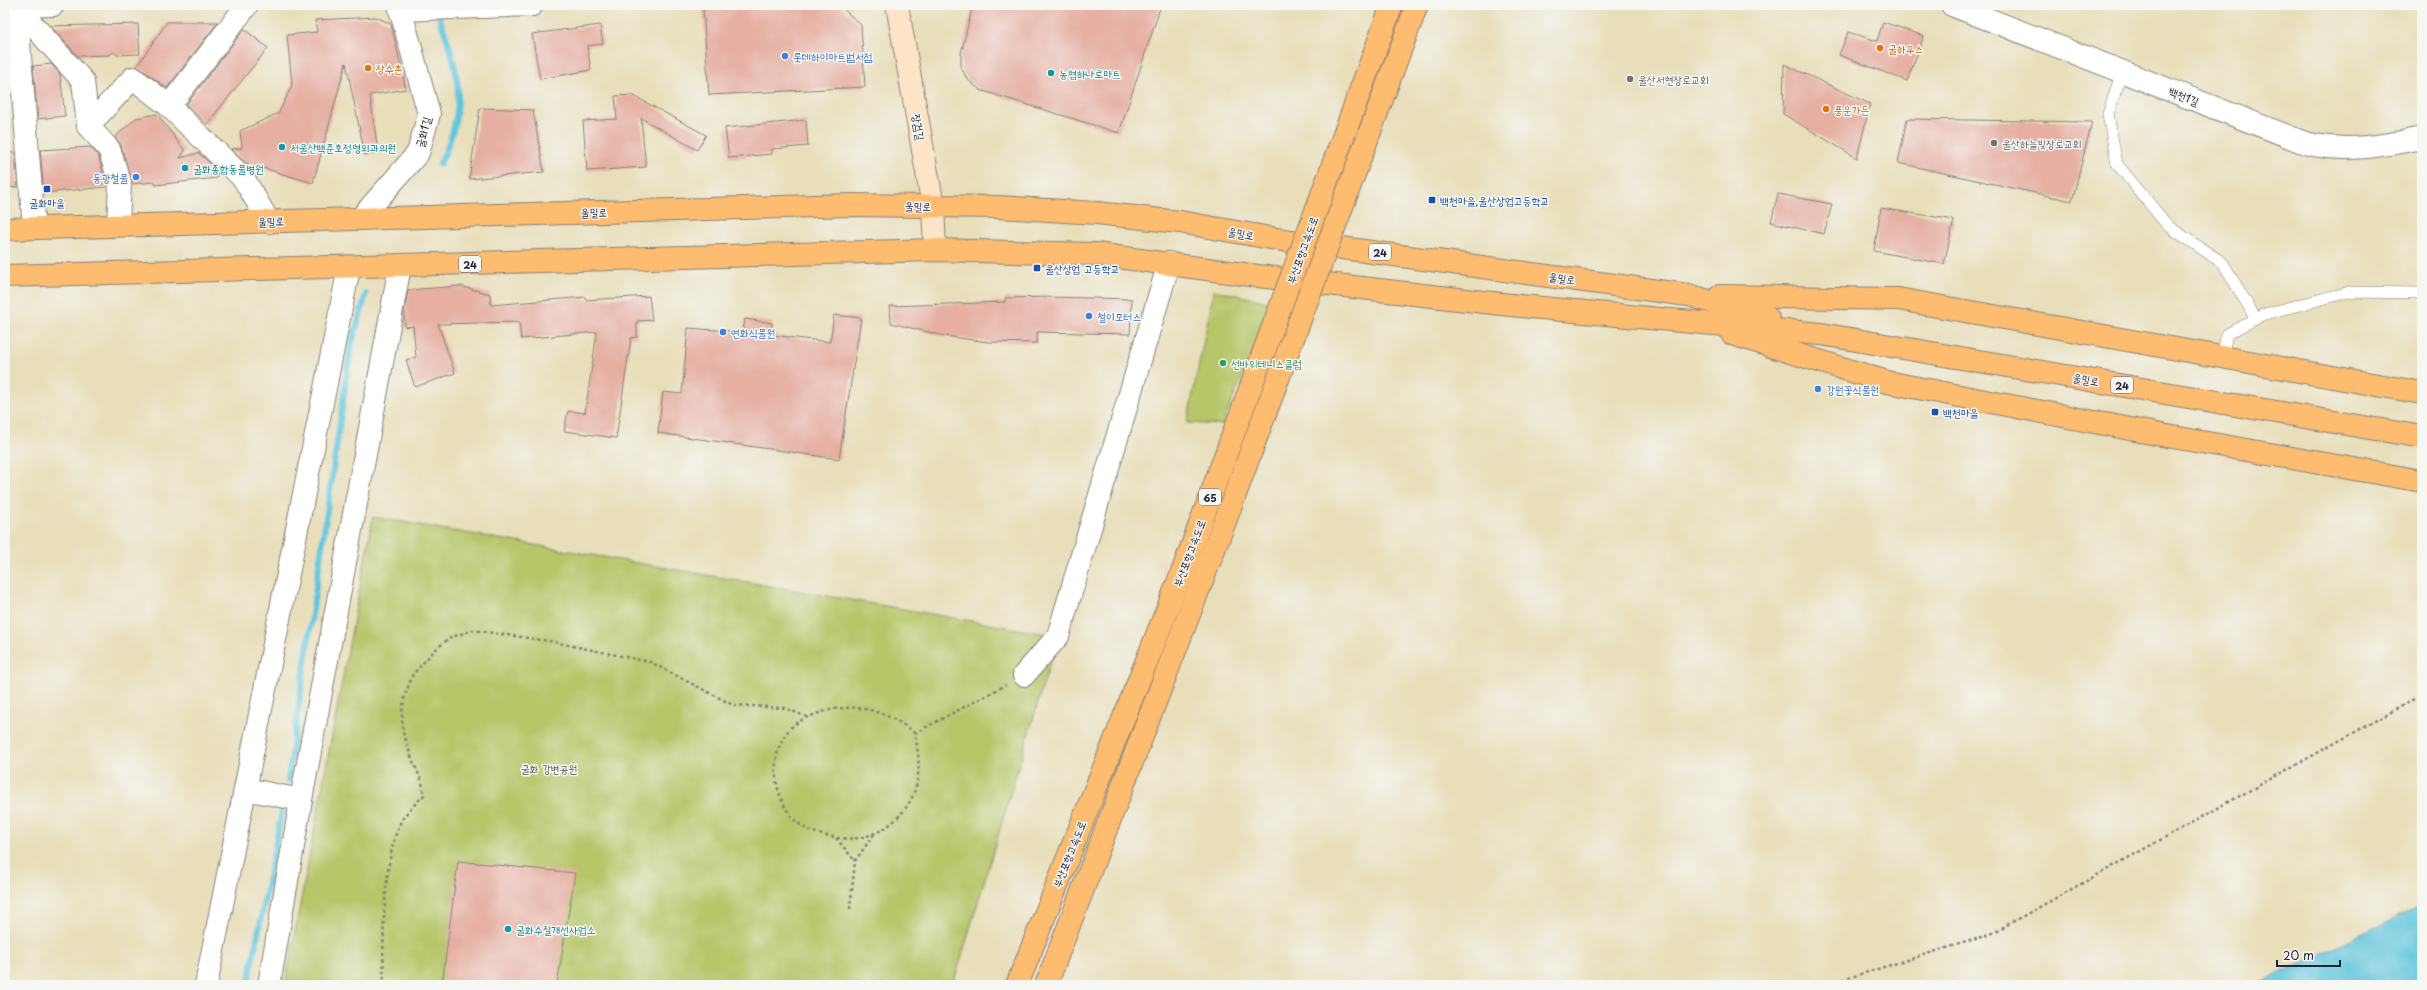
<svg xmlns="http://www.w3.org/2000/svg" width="2427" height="990" font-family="'Playpen Sans','Poor Story',sans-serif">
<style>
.green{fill:#b6c669;stroke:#6c7452}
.water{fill:#5fc5dd;stroke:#40748c}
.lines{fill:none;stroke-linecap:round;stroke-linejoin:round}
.stream{stroke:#5fc5dd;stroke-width:6}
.building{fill:#e6afa2}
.lane-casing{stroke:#85807a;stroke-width:12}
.street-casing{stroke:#85807a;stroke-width:24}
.secondary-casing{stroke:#85807a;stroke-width:24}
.primary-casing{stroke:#85807a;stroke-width:24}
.path{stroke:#85807a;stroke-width:2.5;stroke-dasharray:3 3;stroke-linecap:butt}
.lane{stroke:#fff;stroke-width:11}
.street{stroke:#fff;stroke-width:22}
.secondary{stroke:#fee4c6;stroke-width:22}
.primary{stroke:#fdbc70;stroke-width:22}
.highway-bridge-casing{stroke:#85807a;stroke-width:24;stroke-linecap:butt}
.highway-bridge{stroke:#fdbc70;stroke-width:22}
.food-dot{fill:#e8710a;stroke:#f6f6f2;stroke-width:1.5}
.shop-dot{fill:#3f7fe0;stroke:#f6f6f2;stroke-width:1.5}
.culture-dot{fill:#0f9aa8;stroke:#f6f6f2;stroke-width:1.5}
.worship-dot{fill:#6b7280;stroke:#f6f6f2;stroke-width:1.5}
.transit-dot{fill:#1a4fb4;stroke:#f6f6f2;stroke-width:1.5}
.leisure-dot{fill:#2e9e5b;stroke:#f6f6f2;stroke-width:1.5}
.labels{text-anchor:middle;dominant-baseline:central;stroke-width:3;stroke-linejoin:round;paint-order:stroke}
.shield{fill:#f6f6f2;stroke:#626272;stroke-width:1}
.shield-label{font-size:10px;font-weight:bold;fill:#22223b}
.food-label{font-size:11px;fill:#c56008;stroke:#f6f6f2;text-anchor:start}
.shop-label{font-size:11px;fill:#366cbe;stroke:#f6f6f2;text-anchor:start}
.culture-label{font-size:11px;fill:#0d838f;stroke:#f6f6f2;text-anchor:start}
.worship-label{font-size:11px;fill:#5b616d;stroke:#f6f6f2;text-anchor:start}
.street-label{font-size:11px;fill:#22223b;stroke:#f6f6f2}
.transit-label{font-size:11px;fill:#164399;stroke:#f6f6f2;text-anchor:start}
.leisure-label{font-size:11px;fill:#27864d;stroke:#f6f6f2;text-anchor:start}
.park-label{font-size:11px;fill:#4e5349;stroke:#f6f6f2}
</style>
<rect width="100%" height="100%" fill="#f6f6f2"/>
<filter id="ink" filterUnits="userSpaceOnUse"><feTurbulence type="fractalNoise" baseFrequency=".025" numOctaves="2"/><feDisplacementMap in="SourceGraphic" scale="8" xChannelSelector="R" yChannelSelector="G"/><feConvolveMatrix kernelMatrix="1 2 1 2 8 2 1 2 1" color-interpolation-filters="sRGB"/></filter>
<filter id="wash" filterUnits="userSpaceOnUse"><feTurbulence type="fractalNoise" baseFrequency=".012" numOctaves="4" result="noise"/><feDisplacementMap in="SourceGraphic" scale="16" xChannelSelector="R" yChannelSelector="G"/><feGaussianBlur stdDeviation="0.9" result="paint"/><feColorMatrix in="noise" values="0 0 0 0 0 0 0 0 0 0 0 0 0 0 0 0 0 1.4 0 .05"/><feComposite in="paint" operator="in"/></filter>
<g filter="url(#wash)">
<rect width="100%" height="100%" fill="#e8deba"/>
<g class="green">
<polygon points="1214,290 1273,303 1222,425 1187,423"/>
<polygon points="373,517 1058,636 953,985 285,985"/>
</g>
<polygon class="water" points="2422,905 2422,985 2255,985"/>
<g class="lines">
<g class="stream">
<path d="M438,13C459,72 469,104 440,164"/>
<polyline points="288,780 351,346 366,294"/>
<polyline points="248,985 282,811"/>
</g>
</g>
<g id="blocks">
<g class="building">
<polygon points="801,5 839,5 861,25 865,87 709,95 703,9"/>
<polygon points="973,5 1161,5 1119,133 980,90 967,79 961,67 961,53"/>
<polygon points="376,17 391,24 406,89 370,95 378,152 365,155 346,63 313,183 246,163 231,149 242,148 240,131 279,113 292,85 287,35 317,32 315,20"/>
<polygon points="167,22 218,22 167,88 137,66"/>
<polygon points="1883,22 1924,36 1907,81 1839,55 1848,32 1877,41"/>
<polygon points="138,24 140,54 117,55 113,52 110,55 78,56 50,26"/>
<polygon points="600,25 603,44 587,46 591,70 540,79 532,34"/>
<polygon points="244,29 268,48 207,124 186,105"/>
<polygon points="51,64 60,74 65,116 38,119 33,66"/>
<polygon points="1784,64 1870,104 1857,158 1783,114"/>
<polygon points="632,95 706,135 697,150 641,118 646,167 587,171 583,121 617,119 615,96"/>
<polygon points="480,108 533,110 544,172 469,179"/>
<polygon points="157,114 185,151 180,158 199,153 217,170 217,178 155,185 155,182 132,184 121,145 115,137 136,118"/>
<polygon points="1907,119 2092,122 2072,201 1898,163"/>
<polygon points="806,120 808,146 772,149 772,154 729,158 725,128"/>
<polygon points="90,147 98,155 107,187 44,193 40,150"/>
<polygon points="15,152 18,187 5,188 5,153"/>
<polygon points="1778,194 1832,204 1824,234 1771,222"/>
<polygon points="1881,208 1954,220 1944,264 1874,251"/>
<polygon points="460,286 490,294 491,305 585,297 586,300 649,296 652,320 637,321 637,337 631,338 616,438 564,431 568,411 585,413 597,332 521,339 519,322 438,324 455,373 415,387 406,360 416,357 413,326 405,327 404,312 408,290"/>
<polygon points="1048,297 1132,299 1130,334 1037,332 1037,343 988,342 944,336 891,323 890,306 1005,302 1005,298"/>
<polygon points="834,315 861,318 839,459 658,433 663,392 682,394 688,328 743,332 745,319 772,323 771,335 830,342"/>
<polygon points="458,861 575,873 557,985 442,985"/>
</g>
</g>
</g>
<g filter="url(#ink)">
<use href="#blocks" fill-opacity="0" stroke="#85807a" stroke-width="1"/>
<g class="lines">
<defs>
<g id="lane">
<polyline points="2122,72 2108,114 2117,164 2168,226 2223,263 2256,319"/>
<polyline points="2222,356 2227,334 2265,314 2349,292 2422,293"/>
</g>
<g id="street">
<polyline points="247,5 169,106 244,179 269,222"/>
<path d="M1952,5L2305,143C2345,153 2382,146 2422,138"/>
<polyline points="6,6 53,5"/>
<polyline points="16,6 83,81 88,126 109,149 120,182 118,225"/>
<polyline points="16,6 34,228"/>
<polyline points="400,10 532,5"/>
<polyline points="88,126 133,78 169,106"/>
<polyline points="361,218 418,153 429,114 399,5"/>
<polyline points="1024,675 1058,636 1169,263"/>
<polyline points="245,789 301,800"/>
<polyline points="206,985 349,268"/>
<polyline points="269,985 301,800 400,266"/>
</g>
<polyline id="secondary" points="897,5 933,206 935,250"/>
<g id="primary">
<polyline points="5,229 851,205 998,207 1097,213 1180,222 1276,239 1688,295 1768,318"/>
<polyline points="5,276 935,250 1096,254 1258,276 1510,305 1821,334 2422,437"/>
<polyline points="1720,296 1898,299 2422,393"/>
<polyline points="1732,334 1887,382 2156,434 2422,481"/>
</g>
</defs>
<use href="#lane" class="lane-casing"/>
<use href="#street" class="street-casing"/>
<use href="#secondary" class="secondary-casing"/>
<use href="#primary" class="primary-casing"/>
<g class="path">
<path d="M915,733C885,710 855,701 819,713C811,716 801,719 794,725C766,748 772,801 798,823C809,832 821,835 834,837C856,842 880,835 896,819C922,794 921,766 915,733L1006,685"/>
<polyline points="836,838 855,861"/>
<polyline points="850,909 855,861 874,834"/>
<path d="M384,985C382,946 383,852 402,820C407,811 417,802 424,795L422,782L412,759L403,732L402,712L405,695L413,674L434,651L449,638L473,630L549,641L650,662L733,705L785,708L807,717"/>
<polyline points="1825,985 1989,935 2411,701 2422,699"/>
</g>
<use href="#lane" class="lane"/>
<use href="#street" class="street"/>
<use href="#secondary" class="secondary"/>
<use href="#primary" class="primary"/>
<defs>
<g id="highway-bridge">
<polyline points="1017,985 1183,570 1392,5"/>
<polyline points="1046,985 1227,516 1417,5"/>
</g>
</defs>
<use href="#highway-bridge" class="highway-bridge-casing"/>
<use href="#highway-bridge" class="highway-bridge"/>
</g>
</g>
<g class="food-dot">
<circle cx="1880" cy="48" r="4"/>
<circle cx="368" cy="68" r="4"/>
<circle cx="1826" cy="109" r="4"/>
</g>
<g class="shop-dot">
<circle cx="785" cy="56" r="4"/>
<circle cx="136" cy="177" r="4"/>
<circle cx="1089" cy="316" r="4"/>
<circle cx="723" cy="332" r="4"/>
<circle cx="1818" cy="389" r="4"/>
</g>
<g class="culture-dot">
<circle cx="1051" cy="73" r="4"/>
<circle cx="282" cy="147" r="4"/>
<circle cx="185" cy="168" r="4"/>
<circle cx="508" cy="929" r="4"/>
</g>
<g class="worship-dot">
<circle cx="1630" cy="79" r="4"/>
<circle cx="1994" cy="143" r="4"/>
</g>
<g class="transit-dot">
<rect x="43" y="185" width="8" height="8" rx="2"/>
<rect x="1428" y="196" width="8" height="8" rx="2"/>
<rect x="1033" y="264" width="8" height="8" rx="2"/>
<rect x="1931" y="408" width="8" height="8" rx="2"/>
</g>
<circle class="leisure-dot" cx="1223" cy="363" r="4"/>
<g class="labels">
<g class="shield">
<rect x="1369" y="244" width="22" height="16" rx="3"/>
<rect x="459" y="256" width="22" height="16" rx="3"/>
<rect x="2111" y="377" width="22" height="16" rx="3"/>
<rect x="1199" y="489" width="22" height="16" rx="3"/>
</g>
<g class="shield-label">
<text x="1380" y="252">24</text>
<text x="470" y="264">24</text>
<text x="2122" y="385">24</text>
<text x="1210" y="497">65</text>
</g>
<g class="food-label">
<text x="1888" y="48">굴하우스</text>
<text x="376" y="68">장수촌</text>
<text x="1834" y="109">풍운가든</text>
</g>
<g class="shop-label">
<text x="793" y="56">롯데하이마트범서점</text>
<text x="128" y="177" text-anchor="end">동광철물</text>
<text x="1097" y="316">철이모터스</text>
<text x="731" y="332">연화식물원</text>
<text x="1826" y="389">강원꽃식물원</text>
</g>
<g class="culture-label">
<text x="1059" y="73">농협하나로마트</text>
<text x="290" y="147">서울산백준호정형외과의원</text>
<text x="193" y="168">굴화종합동물병원</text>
<text x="516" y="929">굴화수질개선사업소</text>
</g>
<g class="worship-label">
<text x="1638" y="79">울산서현장로교회</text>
<text x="2002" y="143">울산하늘빛장로교회</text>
</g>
<g class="street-label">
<text transform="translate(2184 96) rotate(21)">백천1길</text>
<text transform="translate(919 127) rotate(80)">장검길</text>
<text transform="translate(423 132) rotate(-76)">굴화1길</text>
<text transform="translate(918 206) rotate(1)">울밀로</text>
<text transform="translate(594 212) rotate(-1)">울밀로</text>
<text transform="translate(271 221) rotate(-2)">울밀로</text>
<text transform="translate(1241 233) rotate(10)">울밀로</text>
<text transform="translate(1302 250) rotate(-70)">부산포항고속도로</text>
<text transform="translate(1562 278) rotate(8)">울밀로</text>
<text transform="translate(2086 379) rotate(10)">울밀로</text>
<text transform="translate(1189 553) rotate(-69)">부산포항고속도로</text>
<text transform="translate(1069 854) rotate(-68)">부산포항고속도로</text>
</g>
<g class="transit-label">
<text x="1440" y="200">백천마을,울산상업고등학교</text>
<text x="47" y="202" text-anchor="middle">굴화마을</text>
<text x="1045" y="268">울산상업 고등학교</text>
<text x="1943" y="412">백천마을</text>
</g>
<g class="leisure-label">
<text x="1231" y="363">선바위테니스클럽</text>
</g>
<g class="park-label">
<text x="549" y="768">굴화 강변공원</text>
</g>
</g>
<rect width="2427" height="990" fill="none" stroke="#f6f6f2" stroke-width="20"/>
<path d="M2277 960v6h63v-6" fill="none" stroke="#22223b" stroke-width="2"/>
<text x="2283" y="960" font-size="12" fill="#22223b" stroke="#f6f6f2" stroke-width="3" paint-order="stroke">20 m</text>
</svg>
